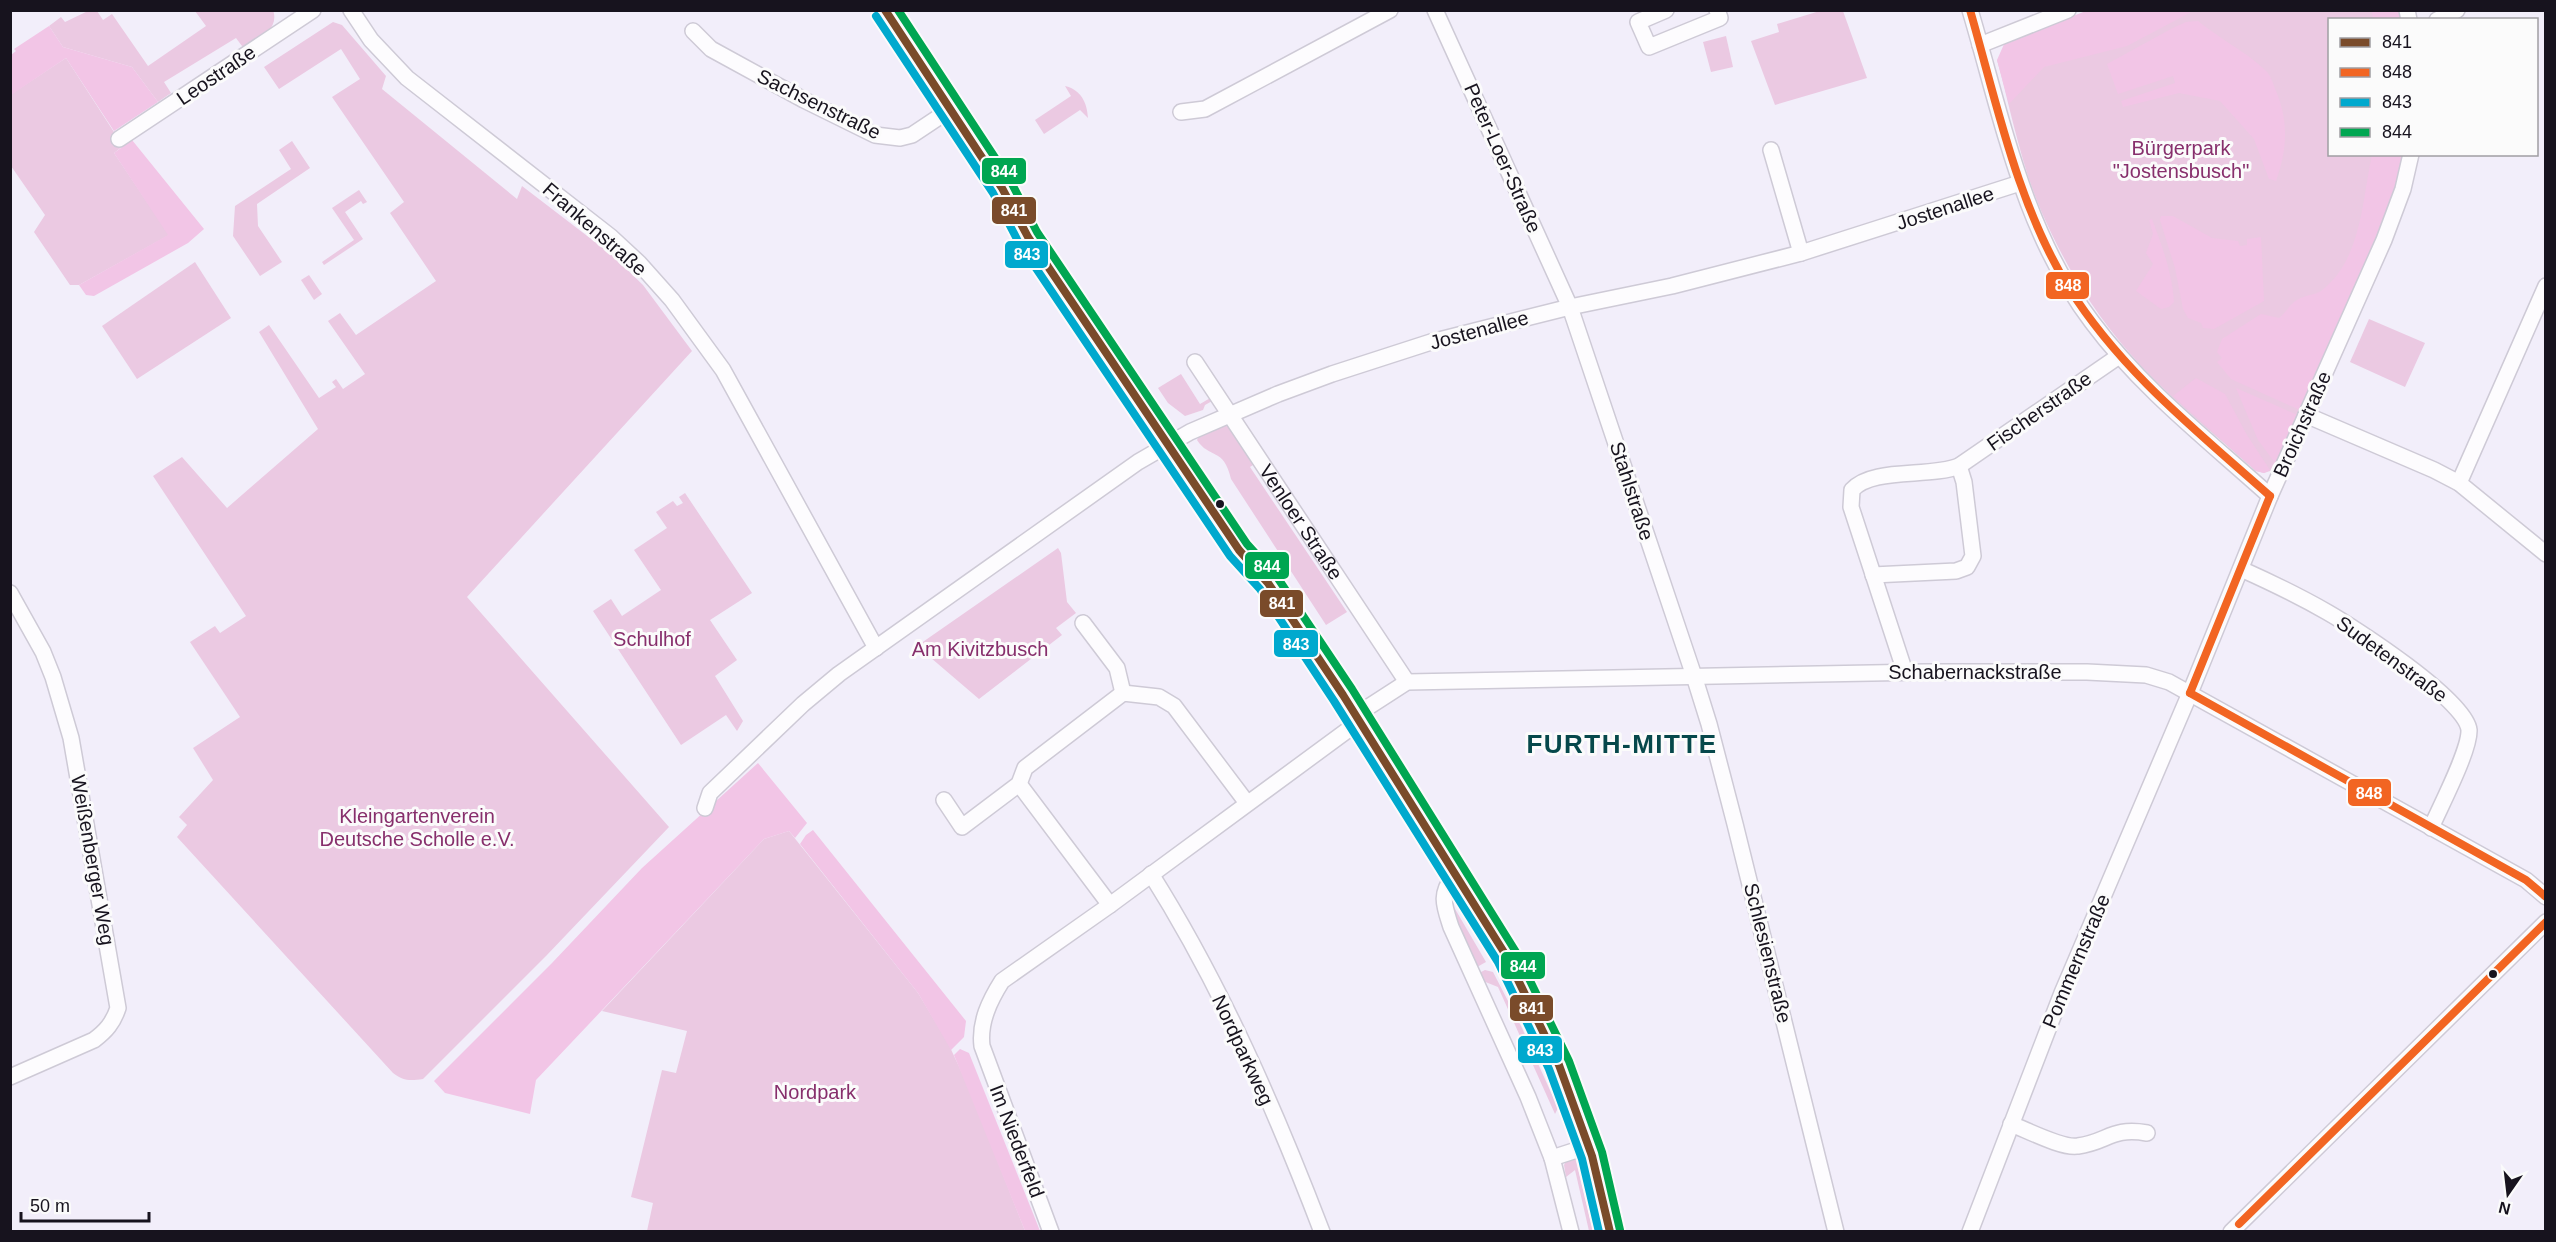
<svg xmlns="http://www.w3.org/2000/svg" width="2556" height="1242" font-family="Helvetica,sans-serif">
<style>
.green{fill:#ebc9e2}
.forest{fill:#f2c5e6}
.lines{fill:none;stroke-linecap:round;stroke-linejoin:round}
.street-casing{stroke:#cecad6;stroke-width:18}
.secondary-casing{stroke:#cecad6;stroke-width:24}
.street{stroke:#fdfcfe;stroke-width:15}
.secondary{stroke:#fdfcfe;stroke-width:21}
.bus-1-casing{stroke:#fbfbfb;stroke-width:12}
.bus-2-casing{stroke:#fbfbfb;stroke-width:12}
.bus-3-casing{stroke:#fbfbfb;stroke-width:12}
.bus-4-casing{stroke:#fbfbfb;stroke-width:12}
.bus-1{stroke:#7a4b2a;stroke-width:8}
.bus-2{stroke:#f26522;stroke-width:8}
.bus-3{stroke:#00a9ce;stroke-width:8}
.bus-4{stroke:#00a651;stroke-width:8}
.bus-dot{fill:#17131e;stroke:#fbfbfb;stroke-width:2}
.labels{text-anchor:middle;dominant-baseline:central;stroke-width:6;stroke-linejoin:round;paint-order:stroke}
.street-label{font-size:20px;fill:#17131e;stroke:#fbfbfb}
.park-label{font-size:20px;fill:#872f6c;stroke:#fbfbfb}
.district-label{font-size:26px;font-weight:bold;letter-spacing:1.5px;fill:#06484b;stroke:#fbfbfb}
.line-badge{stroke:#fbfbfb;stroke-width:2}
.badge-label{font-size:16px;text-anchor:middle;font-weight:bold;fill:#fff}
</style>
<rect width="100%" height="100%" fill="#f2eefa"/>
<g class="green">
<path d="M273,10C280,29 258,40 245,50L236,38L164,82L171,93L158,102L132,67L63,47L49,26L61,17L65,22L88,11H97L103,20L112,14L148,66L206,26L195,11Z"/>
<polygon points="1823,10 1843,11 1867,78 1775,105 1751,41 1779,32 1777,24"/>
<path d="M2086,11H2400L2402,19L2330,20V154L2403,155L2303,408L2273,470L2264,473L2256,471C2212,432 2164,394 2126,349C2091,308 2064,263 2042,213C2021,165 2011,111 1997,60Z"/>
<path d="M333,22L342,25L386,76L382,89L517,199L522,186L612,255L643,285L692,351L467,597L669,827L546,956L423,1079C410,1081 403,1081 393,1073L177,837L187,825L179,817L213,780L193,748L240,717L190,642L215,626L220,633L246,616L153,476L182,457L227,508L318,429L259,332L269,325L319,398L336,387L332,382L336,379L343,389L365,374L328,321L340,313L356,335L436,281L390,213L404,202L332,97L360,79L341,49L279,89L264,67Z"/>
<polygon points="1726,36 1733,67 1711,72 1703,42"/>
<polygon points="66,58 123,146 114,153 169,235 79,285 70,285 34,232 45,215 11,166 10,95"/>
<path d="M1065,86C1081,90 1087,102 1088,118L1080,110L1044,134L1035,120L1071,96Z"/>
<polygon points="292,141 310,168 257,204 258,226 282,262 260,276 233,236 235,206 291,169 279,150"/>
<polygon points="359,190 367,202 363,204 361,201 345,212 363,239 324,265 322,262 354,240 332,208"/>
<polygon points="195,262 231,318 137,379 102,326"/>
<polygon points="309,275 322,294 314,300 301,280"/>
<polygon points="2369,319 2425,343 2405,387 2350,362"/>
<polygon points="1181,374 1200,404 1212,397 1214,400 1205,405 1203,410 1185,416 1168,403 1158,388"/>
<path d="M1223,424L1232,427L1256,463L1250,467L1347,612L1326,625L1231,479C1224,447 1209,459 1197,440L1200,434Z"/>
<polygon points="685,493 752,593 710,620 737,660 715,676 743,721 737,731 726,715 681,745 593,611 611,599 622,616 661,590 634,550 667,528 656,512 673,501 677,506 683,503 679,497"/>
<polygon points="1058,548 1061,553 1067,602 1076,613 1056,628 1062,635 979,699 917,646"/>
<polygon points="789,831 918,993 948,1043 969,1088 1025,1231 647,1231 653,1203 631,1197 662,1070 676,1073 687,1031 602,1011 764,839"/>
<polygon points="1451,902 1486,962 1477,967 1452,915"/>
<polygon points="1485,970 1493,972 1522,1028 1558,1108 1555,1114 1498,987 1483,981 1479,973"/>
<polygon points="1575,1157 1593,1231 1589,1231 1575,1170 1566,1177 1564,1165 1566,1161"/>
</g>
<g class="forest">
<polygon points="2086,11 2193,11 2127,46 2044,67 2009,104 1997,60 2005,42"/>
<polygon points="2372,11 2400,11 2402,19 2373,19"/>
<path d="M2198,21C2220,39 2245,51 2265,70C2271,75 2273,84 2276,91C2289,122 2287,150 2276,181L2269,179L2254,139L2220,101L2179,93L2123,107L2121,101L2175,83L2173,76L2118,94L2107,64L2171,29L2186,22Z"/>
<polygon points="49,26 63,47 132,67 158,102 114,131 66,58 11,95 11,55 16,51 14,49"/>
<polygon points="132,140 204,229 188,243 94,296 86,295 79,285 168,235 114,153"/>
<path d="M2372,155H2403C2385,241 2337,330 2302,411L2231,379L2217,362L2222,358L2217,352L2222,339L2261,314L2279,318C2287,312 2290,303 2299,299C2305,295 2315,295 2321,291C2362,260 2362,200 2372,155Z"/>
<polygon points="2161,216 2173,216 2212,238 2238,241 2240,246 2247,245 2247,239 2261,237 2264,301 2214,329 2203,328 2201,323 2188,318 2183,309 2175,268 2160,220"/>
<path d="M2152,219C2162,246 2172,272 2174,302L2169,307L2161,309L2136,291L2153,264L2146,253L2153,234L2149,220Z"/>
<polygon points="2196,378 2225,394 2247,435 2270,470 2264,473 2256,471 2173,396"/>
<polygon points="2236,388 2300,416 2276,464 2258,440"/>
<polygon points="758,763 807,823 795,838 789,831 764,839 536,1080 530,1114 445,1093 434,1081 552,963 642,868"/>
<polygon points="813,830 966,1021 964,1037 951,1050 918,993 800,844 806,835"/>
<polygon points="960,1049 969,1053 1040,1231 1025,1231 954,1055"/>
</g>
<g class="lines">
<defs>
<g id="street">
<polyline points="351,10 371,40 407,78 611,237 639,263 672,300 723,370 876,648"/>
<polyline points="1435,10 1570,307 1694,676 1709,724 1735,824 1836,1232"/>
<polyline points="1666,10 1638,22 1649,47 1720,18 1717,10"/>
<path d="M1970,10C2002,117 2023,231 2092,322C2141,388 2209,441 2270,496"/>
<polyline points="2407,10 2409,20"/>
<polyline points="2437,20 2457,10"/>
<polyline points="693,31 711,49 804,100 875,135 900,138 912,135 951,109"/>
<polyline points="1980,45 2068,10"/>
<polyline points="1181,112 1205,109 1390,10"/>
<polyline points="119,139 313,10"/>
<polyline points="1771,150 1801,253"/>
<path id="s1" d="M1195,362L1407,682"/>
<polyline points="2306,415 2434,470 2459,483 2546,554"/>
<polyline points="2459,483 2546,286"/>
<path d="M2241,569C2270,582 2299,596 2327,612C2355,628 2466,700 2469,730C2470,750 2440,807 2431,828"/>
<polyline points="1873,575 1956,571 1967,567 1973,556 1964,482 1959,466"/>
<path d="M10,593L43,652L53,677L71,738L118,1008C113,1023 106,1031 94,1040L10,1077"/>
<polyline points="1083,623 1117,668 1123,693"/>
<path d="M1905,672L1851,507L1852,490C1872,467 1930,478 1959,466L2119,356"/>
<polyline points="1356,715 1407,682 1925,672 2087,672 2146,675 2169,682 2526,880 2546,897"/>
<polyline points="1019,784 1110,905"/>
<polyline points="944,800 962,827 1019,784 1025,768 1123,693 1159,697 1174,706 1247,803"/>
<polyline points="705,808 710,793 803,704 839,674 1138,462 1190,432 1278,394 1332,374 1431,342 1570,307 1672,286 1801,253 2020,183"/>
<path d="M1151,874C1221,985 1275,1109 1322,1232"/>
<path d="M1454,875C1439,895 1444,905 1451,927L1528,1097L1552,1158"/>
<path d="M2011,1124C2027,1130 2063,1149 2078,1146C2108,1142 2111,1127 2147,1133"/>
<path d="M1051,1232L982,1046C979,1022 990,1000 1002,981L1110,905L1360,721"/>
<polyline points="1571,1232 1552,1158 1589,1146"/>
<polyline points="1970,1232 2062,993 2190,693 2270,496 2384,240 2403,189 2411,154"/>
<polyline points="2231,1232 2546,922"/>
</g>
<polyline id="secondary" points="885,10 1002,188 1028,237 1239,550 1268,583 1343,695 1507,957 1559,1065 1592,1156 1610,1232"/>
</defs>
<use href="#street" class="street-casing"/>
<use href="#secondary" class="secondary-casing"/>
<use href="#street" class="street"/>
<use href="#secondary" class="secondary"/>
<defs>
<polyline id="bus-1" points="885,10 1002,188 1028,237 1239,550 1268,583 1343,695 1507,957 1559,1065 1592,1156 1610,1232"/>
<g id="bus-2">
<path d="M1970,10C1997,104 2017,204 2069,288C2121,371 2198,432 2270,496"/>
<polyline points="2190,693 2526,880 2546,897"/>
<polyline points="2190,693 2270,496"/>
<polyline points="2239,1224 2546,922"/>
</g>
<polyline id="bus-3" points="876,16 993,193 1019,243 1230,556 1260,589 1334,701 1498,962 1549,1069 1582,1159 1599,1232"/>
<polyline id="bus-4" points="898,10 1011,182 1037,232 1247,544 1277,577 1352,689 1516,952 1569,1061 1602,1152 1620,1230"/>
</defs>
<use href="#bus-1" class="bus-1-casing"/>
<use href="#bus-2" class="bus-2-casing"/>
<use href="#bus-3" class="bus-3-casing"/>
<use href="#bus-4" class="bus-4-casing"/>
<use href="#bus-1" class="bus-1"/>
<use href="#bus-2" class="bus-2"/>
<use href="#bus-3" class="bus-3"/>
<use href="#bus-4" class="bus-4"/>
</g>
<g class="bus-dot">
<circle cx="1220" cy="504" r="5"/>
<circle cx="2493" cy="974" r="5"/>
</g>
<g class="labels">
<g class="street-label">
<text transform="translate(216 75) rotate(-34)">Leostraße</text>
<text transform="translate(819 104) rotate(26)">Sachsenstraße</text>
<text transform="translate(1503 158) rotate(66)">Peter-Loer-Straße</text>
<text transform="translate(1945 208) rotate(-18)">Jostenallee</text>
<text transform="translate(595 229) rotate(41)">Frankenstraße</text>
<text transform="translate(1479 330) rotate(-15)">Jostenallee</text>
<text transform="translate(2039 411) rotate(-35)">Fischerstraße</text>
<text transform="translate(2302 424) rotate(-66)">Broichstraße</text>
<text transform="translate(1632 491) rotate(72)">Stahlstraße</text>
<text stroke="none"><textPath href="#s1" startOffset="192">Venloer Straße</textPath></text>
<text transform="translate(2392 659) rotate(36)">Sudetenstraße</text>
<text x="1975" y="672">Schabernackstraße</text>
<text transform="translate(93 860) rotate(80)">Weißenberger Weg</text>
<text transform="translate(1768 953) rotate(76)">Schlesienstraße</text>
<text transform="translate(2076 961) rotate(-67)">Pommernstraße</text>
<text transform="translate(1243 1050) rotate(65)">Nordparkweg</text>
<text transform="translate(1017 1141) rotate(69)">Im Niederfeld</text>
</g>
<g class="park-label">
<text x="2181" y="148">Bürgerpark<tspan x="2181" dy="23">"Jostensbusch"</tspan></text>
<text x="652" y="639">Schulhof</text>
<text x="980" y="649">Am Kivitzbusch</text>
<text x="417" y="816">Kleingartenverein<tspan x="417" dy="23">Deutsche Scholle e.V.</tspan></text>
<text x="815" y="1092">Nordpark</text>
</g>
<g class="district-label">
<text x="1622" y="744">FURTH-MITTE</text>
</g>
</g>
<g class="line-badge">
<rect x="981" y="157" width="46" height="28" rx="6" fill="#00a651"/>
<rect x="991" y="196" width="46" height="29" rx="6" fill="#7a4b2a"/>
<rect x="1004" y="240" width="45" height="29" rx="6" fill="#00a9ce"/>
<rect x="2045" y="271" width="45" height="29" rx="6" fill="#f26522"/>
<rect x="1244" y="551" width="46" height="29" rx="6" fill="#00a651"/>
<rect x="1259" y="589" width="45" height="29" rx="6" fill="#7a4b2a"/>
<rect x="1273" y="629" width="46" height="29" rx="6" fill="#00a9ce"/>
<rect x="2347" y="778" width="45" height="29" rx="6" fill="#f26522"/>
<rect x="1500" y="951" width="46" height="29" rx="6" fill="#00a651"/>
<rect x="1509" y="994" width="45" height="28" rx="6" fill="#7a4b2a"/>
<rect x="1517" y="1035" width="46" height="29" rx="6" fill="#00a9ce"/>
</g>
<g class="badge-label">
<text x="1004" y="177">844</text>
<text x="1014" y="216">841</text>
<text x="1027" y="260">843</text>
<text x="2068" y="291">848</text>
<text x="1267" y="572">844</text>
<text x="1282" y="609">841</text>
<text x="1296" y="650">843</text>
<text x="2369" y="799">848</text>
<text x="1523" y="972">844</text>
<text x="1532" y="1014">841</text>
<text x="1540" y="1056">843</text>
</g>
<rect width="2556" height="1242" fill="none" stroke="#17131e" stroke-width="24"/>
<rect x="2328" y="18" width="210" height="138" fill="#fbfbfb" stroke="#a09ea3" stroke-width="1.5"/>
<rect x="2340" y="38" width="30" height="9" fill="#7a4b2a" stroke="#a09ea3" stroke-width="1.5"/>
<text x="2382" y="48" font-size="18" fill="#17131e">841</text>
<rect x="2340" y="68" width="30" height="9" fill="#f26522" stroke="#a09ea3" stroke-width="1.5"/>
<text x="2382" y="78" font-size="18" fill="#17131e">848</text>
<rect x="2340" y="98" width="30" height="9" fill="#00a9ce" stroke="#a09ea3" stroke-width="1.5"/>
<text x="2382" y="108" font-size="18" fill="#17131e">843</text>
<rect x="2340" y="128" width="30" height="9" fill="#00a651" stroke="#a09ea3" stroke-width="1.5"/>
<text x="2382" y="138" font-size="18" fill="#17131e">844</text>
<g transform="translate(2508 1194) rotate(194)" stroke="#fbfbfb" stroke-width="4.5" paint-order="stroke">
<path d="M0-4.5L10 22L0 15L-10 22Z" fill="#17131e"/>
<text y="-9" font-size="16" font-weight="bold" text-anchor="middle" fill="#17131e">N</text>
</g>
<path d="M21 1212v9h128v-9" fill="none" stroke="#17131e" stroke-width="3"/>
<text x="30" y="1212" font-size="18" fill="#17131e" stroke="#fbfbfb" stroke-width="4.5" paint-order="stroke">50 m</text>
</svg>
